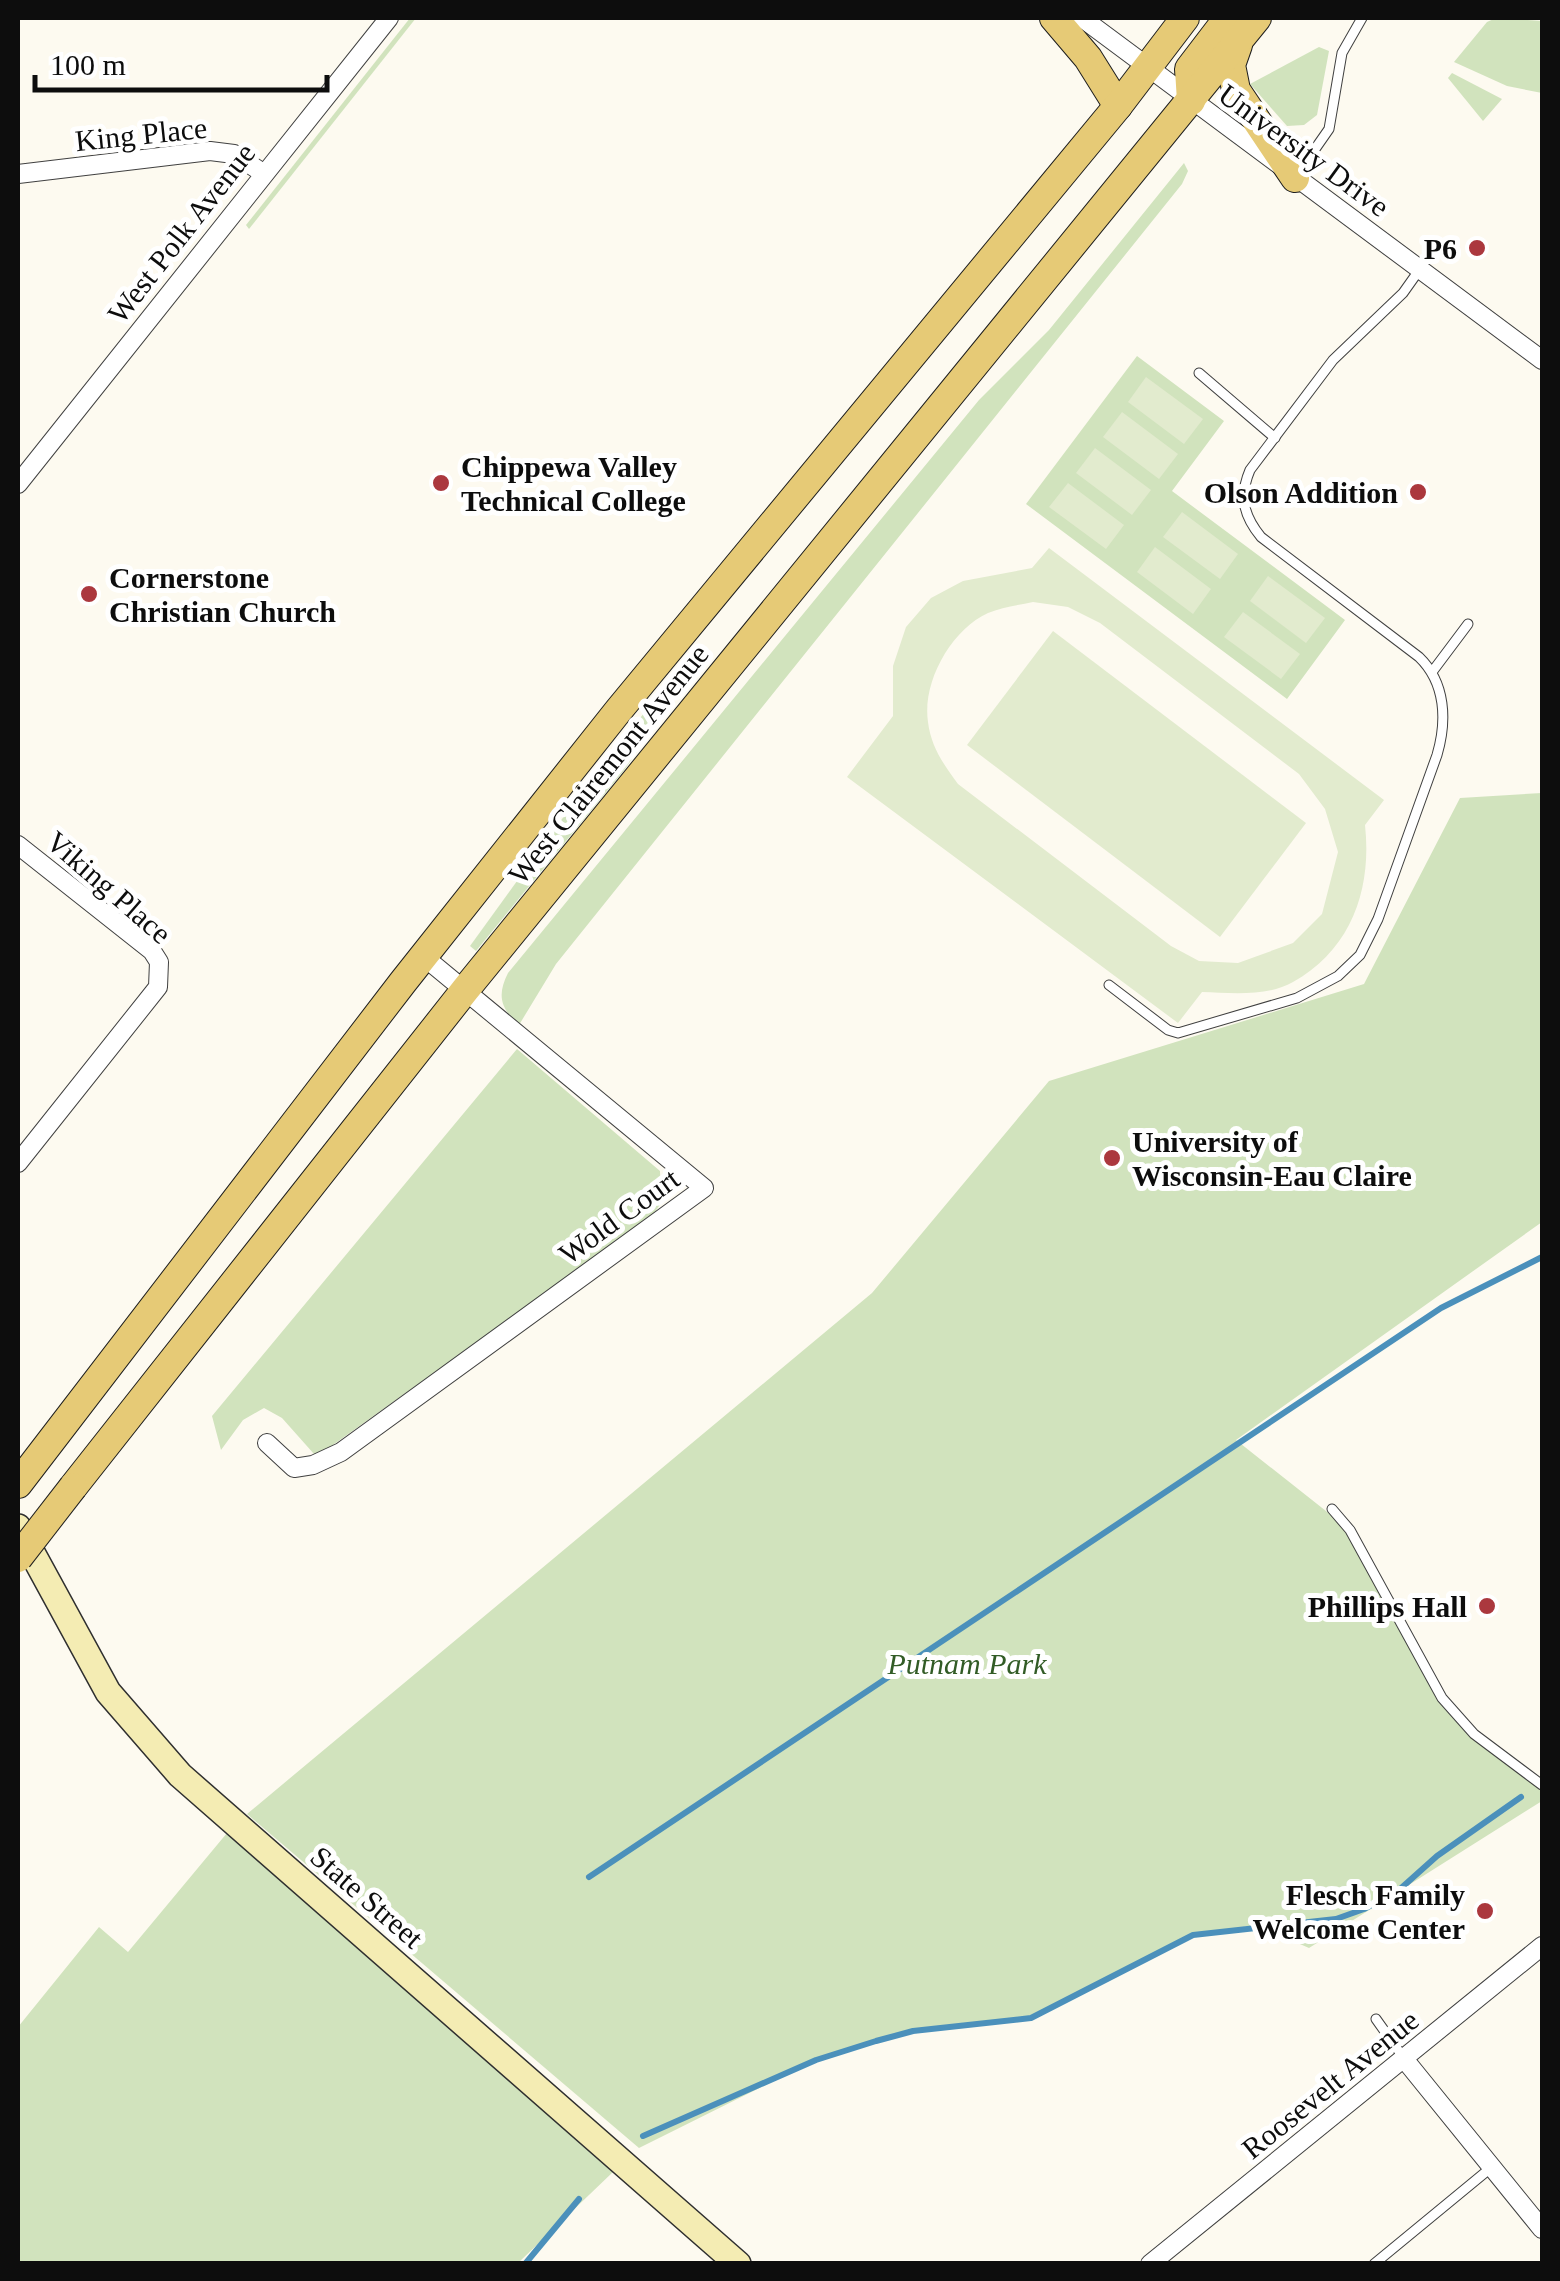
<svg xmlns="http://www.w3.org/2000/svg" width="1560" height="2281" font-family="Georgia,serif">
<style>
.green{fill:#d1e3bd}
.pitch{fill:#e2ebce;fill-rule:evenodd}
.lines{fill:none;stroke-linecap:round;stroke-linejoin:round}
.stream{stroke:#4b90bb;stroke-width:6}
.service-casing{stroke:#404040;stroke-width:11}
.minor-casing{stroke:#404040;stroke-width:20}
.secondary-casing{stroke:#2f2f2f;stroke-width:28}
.primary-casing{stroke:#1e1e1e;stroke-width:30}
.service{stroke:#fff;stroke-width:9}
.minor{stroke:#fff;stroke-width:18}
.secondary{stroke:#f4ecb3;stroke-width:25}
.primary{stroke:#e6ca76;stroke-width:28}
.primary-bridge-casing{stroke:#1e1e1e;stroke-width:30;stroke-linecap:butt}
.primary-bridge{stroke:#e6ca76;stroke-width:28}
.poi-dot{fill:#ab383e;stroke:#fff;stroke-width:4}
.labels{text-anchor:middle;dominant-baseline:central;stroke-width:10;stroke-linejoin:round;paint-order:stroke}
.street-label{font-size:30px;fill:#0d0d0d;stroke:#fff}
.poi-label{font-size:30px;font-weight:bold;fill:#0d0d0d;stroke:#fff;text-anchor:end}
.park-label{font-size:30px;font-style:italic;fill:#325c26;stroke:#fff}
</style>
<rect width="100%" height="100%" fill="#fdfaf0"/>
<g class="green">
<polygon points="410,18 416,18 249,229 246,225"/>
<polygon points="1496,18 1542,21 1542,93 1507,86 1454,62 1487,22"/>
<polygon points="1319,47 1329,51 1317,115 1304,125 1287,126 1250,84"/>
<polygon points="1452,73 1502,99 1483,121 1448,78"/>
<path d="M1184,163L1188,171L1182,184L556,964L519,1025C500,1008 497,995 508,973L979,400L1049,330Z"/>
<polygon points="1137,356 1224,421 1172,491 1345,620 1287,699 1026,504"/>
<polygon points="700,645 705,649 625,769 476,951 470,946 599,768"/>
<polygon points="1542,793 1542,1222 1236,1440 1350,1530 1456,1716 1542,1785 1542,1801 1309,1948 1256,1925 1193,1935 1031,2018 913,2031 816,2060 639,2148 247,1814 872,1293 1049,1081 1364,984 1460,798"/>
<polygon points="517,1049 660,1171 661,1203 651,1218 323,1452 314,1454 282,1418 264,1408 243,1420 221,1450 212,1416"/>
<polygon points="227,1833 613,2172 518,2263 18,2264 18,2027 99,1927 128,1952"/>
</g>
<g class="pitch">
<polygon points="1146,377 1203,419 1184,444 1128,402"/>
<polygon points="1122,412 1178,454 1159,479 1103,437"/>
<polygon points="1095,448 1151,490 1132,515 1076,473"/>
<polygon points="1068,483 1124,525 1106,549 1049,507"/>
<polygon points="1182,512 1238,554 1220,579 1163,537"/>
<polygon points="1155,547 1211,589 1193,614 1137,572"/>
<path d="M1049,548L1384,800L1365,825C1372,888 1352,949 1293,982C1267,997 1230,993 1202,992L1178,1023L847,777L893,716V666L906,627L931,598L963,581L1032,568ZM1033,602L1068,607L1100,623L1299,774L1325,809L1338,852L1322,914L1293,943L1238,963L1199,961L1171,946L958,784C944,765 931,747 928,722C922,682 951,630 988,613C1002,607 1019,605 1033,602Z"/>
<polygon points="1268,576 1325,618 1306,643 1250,601"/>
<polygon points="1243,612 1300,654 1281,679 1224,637"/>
<polygon points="1053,631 1306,823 1220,937 967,745"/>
</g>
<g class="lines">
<g class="stream">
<polyline points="589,1877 1441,1308 1542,1257"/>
<polyline points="643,2136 816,2060 876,2041 913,2031 1031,2018 1193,1935 1336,1919 1364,1909 1399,1890 1437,1856 1521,1797"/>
<polyline points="525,2264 579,2199"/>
</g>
<defs>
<g id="service">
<polyline points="1299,172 1329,129 1342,53 1362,18"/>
<polyline points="1199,373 1275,438"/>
<polyline points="1432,672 1468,624"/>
<path d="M1109,985L1168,1030L1178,1033L1297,998L1338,976L1360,955L1378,919L1437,755C1447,721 1446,683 1419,657L1261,537C1243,515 1239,496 1250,470L1333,360L1403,293L1420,269"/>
<polyline points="1332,1509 1350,1530 1442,1698 1474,1734 1542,1785"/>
<polyline points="1376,2019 1403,2057"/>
<polyline points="1374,2264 1493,2166"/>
</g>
<g id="minor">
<polyline points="1082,18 1542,360"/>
<polyline points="18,174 210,151 234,154 263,173"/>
<polyline points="18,484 389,18"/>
<polyline points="18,845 152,951 159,962 158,987 18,1163"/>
<polyline points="267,1443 294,1468 313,1465 341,1452 704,1188 423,956"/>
<polyline points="1405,2060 1542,2229"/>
<polyline points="1150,2264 1542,1946"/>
</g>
<polyline id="secondary" points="18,1527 108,1692 180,1775 738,2264"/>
<g id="primary">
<polyline points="1054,18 1088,58 1118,106"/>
<polyline points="1238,45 1231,65 1236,90 1295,178"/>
<polyline points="1191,101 1189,69 1228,18"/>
<polyline points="18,1484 403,982 618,711 1118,106 1185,18"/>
<polyline points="73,1487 465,990 1257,18"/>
</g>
</defs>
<use href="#service" class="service-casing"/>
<use href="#minor" class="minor-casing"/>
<use href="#secondary" class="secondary-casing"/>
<use href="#primary" class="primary-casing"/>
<use href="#service" class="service"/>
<use href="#minor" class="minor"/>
<use href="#secondary" class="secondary"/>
<use href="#primary" class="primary"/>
<defs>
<polyline id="primary-bridge" points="18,1558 73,1487"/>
</defs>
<use href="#primary-bridge" class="primary-bridge-casing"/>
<use href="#primary-bridge" class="primary-bridge"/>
</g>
<g class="poi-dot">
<circle cx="1477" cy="248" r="10"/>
<circle cx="441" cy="483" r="10"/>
<circle cx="1418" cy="492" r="10"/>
<circle cx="89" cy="594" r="10"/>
<circle cx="1112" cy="1158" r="10"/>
<circle cx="1487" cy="1606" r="10"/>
<circle cx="1485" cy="1911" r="10"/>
</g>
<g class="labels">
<g class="street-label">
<text transform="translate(141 134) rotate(-6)">King Place</text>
<text transform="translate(1304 150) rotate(36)">University Drive</text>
<text transform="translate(181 233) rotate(-52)">West Polk Avenue</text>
<text transform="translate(608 764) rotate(-51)">West Clairemont Avenue</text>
<text transform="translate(109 887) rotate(41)">Viking Place</text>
<text transform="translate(619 1216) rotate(-36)">Wold Court</text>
<text transform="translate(367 1897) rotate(41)">State Street</text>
<text transform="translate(1330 2084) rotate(-39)">Roosevelt Avenue</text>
</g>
<g class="poi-label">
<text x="1457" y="248">P6</text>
<text x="461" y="466" text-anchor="start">Chippewa Valley<tspan x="461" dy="34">Technical College</tspan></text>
<text x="1398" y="492">Olson Addition</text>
<text x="109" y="577" text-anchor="start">Cornerstone<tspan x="109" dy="34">Christian Church</tspan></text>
<text x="1132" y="1141" text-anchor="start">University of<tspan x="1132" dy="34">Wisconsin-Eau Claire</tspan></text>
<text x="1467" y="1606">Phillips Hall</text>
<text x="1465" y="1894">Flesch Family<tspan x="1465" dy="34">Welcome Center</tspan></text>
</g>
<g class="park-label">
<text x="967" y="1663">Putnam Park</text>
</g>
</g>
<rect width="1560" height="2281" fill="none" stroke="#0d0d0d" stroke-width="40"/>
<path d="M35 75v15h292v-15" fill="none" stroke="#0d0d0d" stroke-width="5"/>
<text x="50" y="75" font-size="30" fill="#0d0d0d" stroke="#ffffff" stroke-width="8" paint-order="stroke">100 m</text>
</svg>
